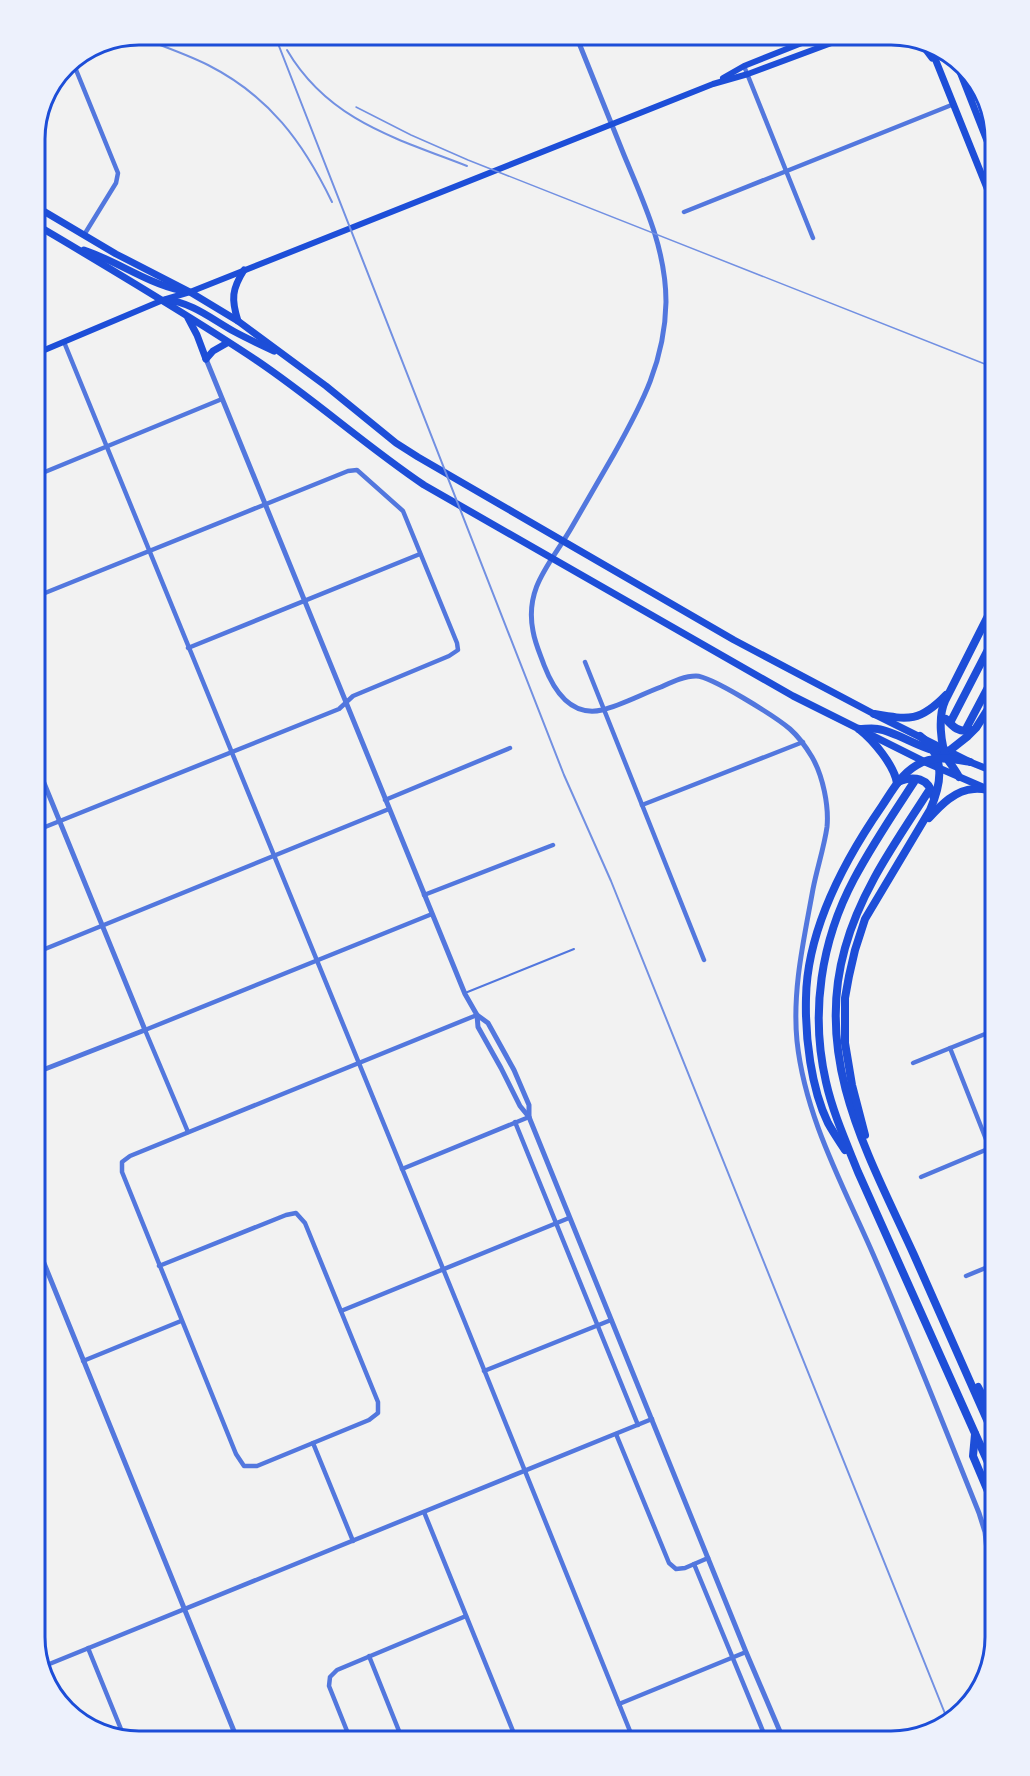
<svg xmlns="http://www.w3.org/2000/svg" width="1030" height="1776" font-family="Literata,serif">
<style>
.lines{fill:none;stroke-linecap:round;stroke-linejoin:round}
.service{stroke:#5277de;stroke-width:2}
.minor{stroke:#5277de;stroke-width:4.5}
.tertiary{stroke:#5277de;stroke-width:5}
.secondary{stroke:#1d4ed8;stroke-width:6}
.primary{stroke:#1d4ed8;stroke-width:7}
.trunk{stroke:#1d4ed8;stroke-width:7}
.motorway{stroke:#1d4ed8;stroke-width:8}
.tram{stroke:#7290e2;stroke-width:1.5}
.rail{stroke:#7290e2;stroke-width:2}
.rim{fill:none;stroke:#1d4ed8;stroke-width:3}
</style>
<rect width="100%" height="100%" fill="#f2f2f2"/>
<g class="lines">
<polyline class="service" points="465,993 574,949"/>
<g class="minor">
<polyline points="72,60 118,173 116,183 84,235"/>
<polyline points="744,66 813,238"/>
<polyline points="971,99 985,93"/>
<polyline points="684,212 954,104"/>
<polyline points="64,342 464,1320 634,1741"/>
<polyline points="35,476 222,399"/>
<polyline points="188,648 420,554"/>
<polyline points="585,662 704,960"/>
<polyline points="385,800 510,748"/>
<polyline points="642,805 803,742"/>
<polyline points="35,831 339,709 353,696 449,656 458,650 457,643 403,511 357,470 348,471 35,597"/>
<polyline points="424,895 553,845"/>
<polyline points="35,953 389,809"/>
<polyline points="950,1048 995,1162"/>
<polyline points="913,1063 995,1030"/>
<polyline points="515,1122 638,1425"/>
<polyline points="188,1132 145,1030 432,914"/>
<polyline points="402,1169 529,1117"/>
<polyline points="921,1177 995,1146"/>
<polyline points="159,1266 286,1215 296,1213 305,1223 378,1402 378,1413 369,1420 257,1466 244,1466 236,1454 122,1172 122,1162 130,1156 477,1015"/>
<polyline points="966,1276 995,1264"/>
<polyline points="341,1311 569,1218"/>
<polyline points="83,1361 181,1321"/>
<polyline points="484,1371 611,1320"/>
<polyline points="616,1434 669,1563 676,1569 685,1568 708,1558"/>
<polyline points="313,1443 353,1541"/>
<polyline points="424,1512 517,1741"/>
<polyline points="694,1564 767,1741"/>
<polyline points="88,1648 125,1739"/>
<polyline points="369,1656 403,1741"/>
<polyline points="42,1667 652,1419"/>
<polyline points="619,1704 746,1652"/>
<polyline points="351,1741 329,1686 330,1677 337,1670 466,1616"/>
</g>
<g class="tertiary">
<path d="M577,38C593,77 608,116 624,155C644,203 666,249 666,302C665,361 642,404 614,454C600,478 587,501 573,525C553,561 524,586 533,631C535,643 540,654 544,665C554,691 571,717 602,710C622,705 642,694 661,687C672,682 684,676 696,676C711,676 776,717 790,729C799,737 806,747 812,757C823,776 829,806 827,827C824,848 817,868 813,889C804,939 792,990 797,1041C805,1117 843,1185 873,1254C910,1339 944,1426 979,1513L985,1532L992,1597L995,1606"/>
<polyline points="206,359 465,994 477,1015 488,1023 514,1070 529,1105 529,1117"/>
<polyline points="477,1015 478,1027 501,1068 520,1106 529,1117 746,1652 784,1741"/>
<polyline points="35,1073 145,1030 35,761"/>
<polyline points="35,1241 238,1741"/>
</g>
<g class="secondary">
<polyline points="723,78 744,66 822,35"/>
<polyline points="35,354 163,300 190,292 713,84 748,74 853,35"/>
</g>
<g class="primary">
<polyline points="35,206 116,254 190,292 238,321 326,386 396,443 418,457 734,640 874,714 970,762 995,772"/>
<path d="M35,224C109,268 184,312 256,360C314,399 366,446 424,485L793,696L925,762L985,788"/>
<path d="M84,250C117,261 145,282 179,290"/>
<path d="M166,300C192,302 213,320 235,332C248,339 261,345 274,351"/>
<polyline points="188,318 197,335 206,359"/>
<path d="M238,321C231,299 232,289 244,270"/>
<polyline points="206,359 213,351 227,343"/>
</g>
<g class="trunk">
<polyline points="920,42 932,58"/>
<polyline points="930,46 995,208"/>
<polyline points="955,59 995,161"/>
</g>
<g class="motorway">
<path d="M995,702C993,717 989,730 995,744"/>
<path d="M874,714C909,720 920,722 946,695"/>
<path d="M946,719C953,727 959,733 971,730"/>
<polyline points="951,721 995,636"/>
<polyline points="967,727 995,674"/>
<path d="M859,729C865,729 872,728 878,729C899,732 930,756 949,751L968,736L976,728L995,698"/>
<path d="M859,729C873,740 894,765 897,783"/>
<path d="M959,777C956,771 952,766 948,760C940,745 938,716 945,701L995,602"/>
<path d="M898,782C914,775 929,778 933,796"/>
<path d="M914,782C893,814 872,845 854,879C821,941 810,1013 826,1082C833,1113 846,1142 858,1172L995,1478"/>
<path d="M928,792C896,842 861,890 845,948C813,1061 869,1156 914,1255C941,1316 968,1377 995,1438"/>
<path d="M929,818C941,805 955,790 974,789C980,788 987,790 994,791"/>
<path d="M865,1135L852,1085L845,1043V998L849,976L855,950L865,919L930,810C942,783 946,756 920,736"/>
<path d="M845,1150C839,1141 833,1132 828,1123C811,1088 805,1037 806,998C807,930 844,861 882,806C892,791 901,774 917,765C934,755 952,759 970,762"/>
<polyline points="978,1387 995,1420"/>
<polyline points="975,1434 973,1456 995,1508"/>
</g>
<polyline class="tram" points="356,107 411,135 468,160 995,368"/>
<g class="rail">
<polyline points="277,41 564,775 611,881 948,1721"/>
<path d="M152,42C171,49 190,56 208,65C269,96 303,142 332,202"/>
<path d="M287,50C328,120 395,138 467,166"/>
</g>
</g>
<path d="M0 0H1030V1776H0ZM139 45H891A94 94 0 0 1 985 139V1637A94 94 0 0 1 891 1731H139A94 94 0 0 1 45 1637V139A94 94 0 0 1 139 45Z" fill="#edf1fc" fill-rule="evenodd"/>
<path class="rim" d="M139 45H891A94 94 0 0 1 985 139V1637A94 94 0 0 1 891 1731H139A94 94 0 0 1 45 1637V139A94 94 0 0 1 139 45Z"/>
</svg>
